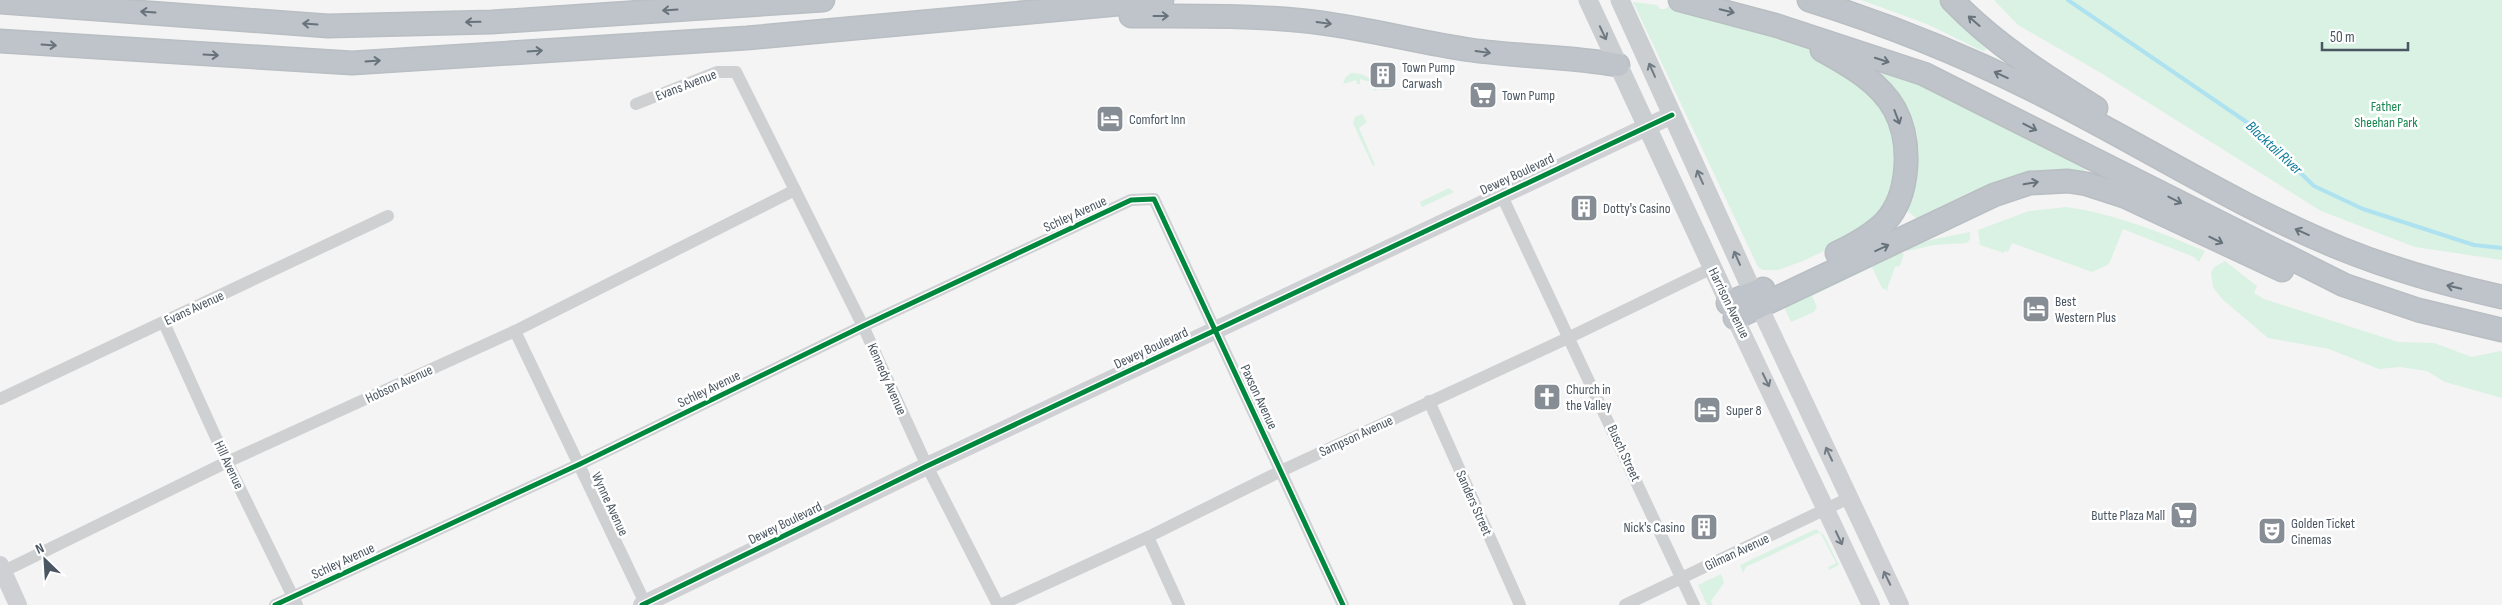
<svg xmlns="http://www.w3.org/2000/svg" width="2502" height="605" font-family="'Sofia Sans Condensed',sans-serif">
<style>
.green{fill:#d9f2e3}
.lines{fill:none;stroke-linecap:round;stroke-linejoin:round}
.stream{stroke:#aee2f0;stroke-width:4}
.highway-casing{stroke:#b9bec3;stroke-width:25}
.street{stroke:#ced0d2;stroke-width:12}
.secondary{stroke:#ced0d4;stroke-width:18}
.primary{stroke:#caced1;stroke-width:19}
.highway{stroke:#bec4c9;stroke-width:22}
.cycleway-casing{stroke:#fff;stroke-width:8}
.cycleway{stroke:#00873e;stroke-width:5}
.oneway{stroke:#67727b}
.oneway2{stroke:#707a83}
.oneway3{stroke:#727b84}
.labels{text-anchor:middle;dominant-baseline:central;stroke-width:5;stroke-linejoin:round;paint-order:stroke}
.poi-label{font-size:14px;fill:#4a5661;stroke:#fff;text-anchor:start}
.street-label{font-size:14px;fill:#4a5661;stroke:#fff}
.park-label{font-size:14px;fill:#17864f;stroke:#fff}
.water-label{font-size:15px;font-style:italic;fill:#0c7c9b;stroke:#fff}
</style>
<rect width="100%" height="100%" fill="#f4f4f4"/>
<g class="green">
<polygon points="1861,0 1941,0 1987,44 1987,48 1984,51 1978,49 1927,24"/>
<polygon points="1994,0 2502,0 2502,260 2415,247 2321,211 2101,73 2018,25"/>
<polygon points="1633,2 1657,5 1660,9 1665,9 1669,6 1754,29 1806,48 1854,74 1892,115 1898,180 1876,219 1849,239 1803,261 1778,270 1763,270 1758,267"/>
<path d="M1873,65L1936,90L2085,166L2087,169L2084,172L2055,170L2029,173L1925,218H1916L1905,209C1909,194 1914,178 1917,163C1924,124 1899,93 1872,69Z"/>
<polygon points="1351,73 1361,74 1389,88 1388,90 1378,89 1374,91 1374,83 1360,79 1360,84 1357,84 1356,80 1343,84 1345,78"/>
<polygon points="1362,114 1367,122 1359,128 1375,165 1373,166 1353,123 1355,117"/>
<polygon points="1449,188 1454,192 1422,207 1420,202"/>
<path d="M2066,207C2116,214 2159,232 2205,251L2199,262L2194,257L2123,229L2109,264L2092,272L2012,243L2008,252L2005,250L2004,253L1980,245L1978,230L2029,211Z"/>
<polygon points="1970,232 1970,239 1967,243 1934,245 1908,251 1903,248 1930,240"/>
<polygon points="1898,251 1904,254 1900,266 1895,267 1887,289 1889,291 1882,288 1872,267 1812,296 1817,307 1814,312 1791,322 1785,309 1790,304"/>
<polygon points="2225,261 2257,286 2254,293 2264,299 2398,342 2434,343 2472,357 2500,351 2502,352 2502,398 2445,382 2427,371 2400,367 2379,369 2329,349 2268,338 2222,299 2213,287 2211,273 2214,267"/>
<polygon points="1816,529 1824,535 1839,565 1829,570 1828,567 1836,563 1820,532 1746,567 1743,573 1740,565"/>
<polygon points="1721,574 1724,583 1711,601 1713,605 1707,605 1698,585"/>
</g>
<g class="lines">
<polyline class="stream" points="2068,0 2251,125 2314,186 2363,209 2474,245 2502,248"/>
<defs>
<g id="highway">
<polyline points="1680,0 1778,26 1924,74 2344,285 2418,310 2502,330"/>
<path d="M1809,0C1886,24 1959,53 2031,89C2136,141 2234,205 2342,249C2394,270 2448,285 2502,297"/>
<path d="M1952,0C1993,43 2046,77 2096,108"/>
<polyline points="0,2 328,26 492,22 823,0"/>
<path d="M1131,16C1189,16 1248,15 1306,21C1362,27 1416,42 1471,50C1520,57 1570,56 1618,65"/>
<polyline points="0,41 352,63 747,38 1162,0"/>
<path d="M1822,50C1849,65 1880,82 1895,110C1912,142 1910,195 1885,222C1871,236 1854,245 1837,253"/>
<polyline points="1728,303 1763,289"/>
<polyline points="1735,318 1994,195 2030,183 2068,181 2087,184 2124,196 2282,270"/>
</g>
</defs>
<use href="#highway" class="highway-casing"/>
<g class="street">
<polyline points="636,104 717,72 736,72 863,326 927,466 998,605"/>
<polyline points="1501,194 1694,605"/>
<polyline points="164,323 227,462 297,605"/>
<polyline points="515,331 646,605"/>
<polyline points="0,399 388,216"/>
<polyline points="1429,401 1520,605"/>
<polyline points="1148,537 1179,605"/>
<polyline points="0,573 227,462 515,331 795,190"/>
<polyline points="275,605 580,464 863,326 1131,200 1154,199 1343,605"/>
<polyline points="1000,605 1148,537 1281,471 1570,337 1712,268"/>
<polyline points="1625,605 1849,498"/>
</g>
<g class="secondary">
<polyline points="1759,306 1900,605"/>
<polyline points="1735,318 1871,605"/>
<polyline points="0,565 18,605"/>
<polyline points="642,605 927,466 1672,115"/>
</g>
<g class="primary">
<polyline points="1588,0 1735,316"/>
<polyline points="1620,0 1759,306"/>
</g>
<use href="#highway" class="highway"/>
<defs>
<g id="cycleway">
<polyline points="275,605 580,464 863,326 1131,200 1154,199 1343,605"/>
<polyline points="642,605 927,466 1672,115"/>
</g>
</defs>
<use href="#cycleway" class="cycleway-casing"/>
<use href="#cycleway" class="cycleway"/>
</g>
<defs><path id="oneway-shaft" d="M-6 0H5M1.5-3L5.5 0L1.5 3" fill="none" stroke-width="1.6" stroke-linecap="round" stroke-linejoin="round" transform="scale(1.25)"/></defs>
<g class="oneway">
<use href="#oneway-shaft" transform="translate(670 10) rotate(176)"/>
<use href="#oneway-shaft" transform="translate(1727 11) rotate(14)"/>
<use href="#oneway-shaft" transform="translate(148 12) rotate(-176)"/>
<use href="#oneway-shaft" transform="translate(1161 16)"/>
<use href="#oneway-shaft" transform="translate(1974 21) rotate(-139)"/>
<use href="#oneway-shaft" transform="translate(473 22) rotate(179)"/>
<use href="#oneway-shaft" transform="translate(1324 23) rotate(8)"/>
<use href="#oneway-shaft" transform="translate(310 24) rotate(-176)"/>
<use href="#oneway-shaft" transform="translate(49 45) rotate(4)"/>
<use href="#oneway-shaft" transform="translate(535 51) rotate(-4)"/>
<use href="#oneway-shaft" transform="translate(1483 52) rotate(8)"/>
<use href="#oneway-shaft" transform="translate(211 55) rotate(3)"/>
<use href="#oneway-shaft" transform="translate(1882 60) rotate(18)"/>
<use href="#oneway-shaft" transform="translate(373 61) rotate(-4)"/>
<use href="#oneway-shaft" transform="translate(2001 75) rotate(-155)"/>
<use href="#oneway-shaft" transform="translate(1897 117) rotate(69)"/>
<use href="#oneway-shaft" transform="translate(2030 127) rotate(27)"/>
<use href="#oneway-shaft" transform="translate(2031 183) rotate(-10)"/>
<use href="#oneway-shaft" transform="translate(2175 200) rotate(27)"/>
<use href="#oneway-shaft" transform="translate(2302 232) rotate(-156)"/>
<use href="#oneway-shaft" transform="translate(2216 240) rotate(26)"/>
<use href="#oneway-shaft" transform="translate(1882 248) rotate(-25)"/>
<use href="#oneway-shaft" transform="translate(2454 287) rotate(-167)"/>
</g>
<g class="oneway2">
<use href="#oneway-shaft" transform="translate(1603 33) rotate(65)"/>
<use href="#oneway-shaft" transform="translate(1652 70) rotate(-114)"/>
<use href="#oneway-shaft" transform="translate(1700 177) rotate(-114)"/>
<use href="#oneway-shaft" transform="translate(1737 258) rotate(-114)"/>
</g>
<g class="oneway3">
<use href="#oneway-shaft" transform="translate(1766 380) rotate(64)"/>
<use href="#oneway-shaft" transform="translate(1829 454) rotate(-115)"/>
<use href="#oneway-shaft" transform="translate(1839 538) rotate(65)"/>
<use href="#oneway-shaft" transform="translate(1887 578) rotate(-116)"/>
</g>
<defs>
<symbol id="building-square" viewBox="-11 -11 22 22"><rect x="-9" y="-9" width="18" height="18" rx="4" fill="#868d94" stroke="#fff"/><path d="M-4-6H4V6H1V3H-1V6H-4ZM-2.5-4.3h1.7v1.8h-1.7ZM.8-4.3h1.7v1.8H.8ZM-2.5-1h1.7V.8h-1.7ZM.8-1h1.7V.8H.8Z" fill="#fff"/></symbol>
<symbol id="supermarket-square" viewBox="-11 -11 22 22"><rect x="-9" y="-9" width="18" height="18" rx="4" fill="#868d94" stroke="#fff"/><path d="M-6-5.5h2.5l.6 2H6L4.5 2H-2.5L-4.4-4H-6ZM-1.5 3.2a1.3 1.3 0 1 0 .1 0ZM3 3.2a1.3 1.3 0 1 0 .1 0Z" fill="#fff"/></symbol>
<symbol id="hotel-square" viewBox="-11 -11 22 22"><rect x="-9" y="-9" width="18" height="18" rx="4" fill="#868d94" stroke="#fff"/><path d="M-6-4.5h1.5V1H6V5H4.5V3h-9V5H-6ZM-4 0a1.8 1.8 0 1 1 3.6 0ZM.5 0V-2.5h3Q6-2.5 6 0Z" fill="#fff"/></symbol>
<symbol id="church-square" viewBox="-11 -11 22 22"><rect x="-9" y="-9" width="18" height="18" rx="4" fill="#868d94" stroke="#fff"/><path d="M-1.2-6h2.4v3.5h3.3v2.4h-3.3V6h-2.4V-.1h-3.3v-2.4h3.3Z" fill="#fff"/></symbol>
<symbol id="theatre-square" viewBox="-11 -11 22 22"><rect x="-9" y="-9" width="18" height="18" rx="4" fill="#868d94" stroke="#fff"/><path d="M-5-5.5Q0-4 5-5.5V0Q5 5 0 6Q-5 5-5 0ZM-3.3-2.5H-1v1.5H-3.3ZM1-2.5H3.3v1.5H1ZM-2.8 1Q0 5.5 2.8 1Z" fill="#fff"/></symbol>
</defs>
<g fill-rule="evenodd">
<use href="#building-square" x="1367" y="59" width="32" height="32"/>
<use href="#supermarket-square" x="1467" y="79" width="32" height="32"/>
<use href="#hotel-square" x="1094" y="103" width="32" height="32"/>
<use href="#building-square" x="1568" y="192" width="32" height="32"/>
<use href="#hotel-square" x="2020" y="293" width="32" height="32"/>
<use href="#church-square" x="1531" y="381" width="32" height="32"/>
<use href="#hotel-square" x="1691" y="394" width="32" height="32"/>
<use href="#supermarket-square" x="2168" y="499" width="32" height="32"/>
<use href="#building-square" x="1688" y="511" width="32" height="32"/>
<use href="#theatre-square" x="2256" y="515" width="32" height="32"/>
</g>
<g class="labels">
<g class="poi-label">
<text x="1402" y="67">Town Pump<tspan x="1402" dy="16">Carwash</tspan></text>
<text x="1502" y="95">Town Pump</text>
<text x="1129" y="119">Comfort Inn</text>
<text x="1603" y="208">Dotty's Casino</text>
<text x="2055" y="301">Best<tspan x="2055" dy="16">Western Plus</tspan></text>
<text x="1566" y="389">Church in<tspan x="1566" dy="16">the Valley</tspan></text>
<text x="1726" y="410">Super 8</text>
<text x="2165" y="515" text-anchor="end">Butte Plaza Mall</text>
<text x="2291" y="523">Golden Ticket<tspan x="2291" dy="16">Cinemas</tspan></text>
<text x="1685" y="527" text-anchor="end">Nick's Casino</text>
</g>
<g class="street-label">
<text transform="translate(686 85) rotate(-21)">Evans Avenue</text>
<text transform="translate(1517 174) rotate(-25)">Dewey Boulevard</text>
<text transform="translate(1075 214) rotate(-25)">Schley Avenue</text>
<text transform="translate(1729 303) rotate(64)">Harrison Avenue</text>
<text transform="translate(194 308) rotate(-25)">Evans Avenue</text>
<text transform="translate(1151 348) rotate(-25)">Dewey Boulevard</text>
<text transform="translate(887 379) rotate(66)">Kennedy Avenue</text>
<text transform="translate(399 384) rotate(-25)">Hobson Avenue</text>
<text transform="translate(709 389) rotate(-26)">Schley Avenue</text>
<text transform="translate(1259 397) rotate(65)">Paxson Avenue</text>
<text transform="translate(1356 436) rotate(-25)">Sampson Avenue</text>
<text transform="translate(1624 453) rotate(65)">Busch Street</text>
<text transform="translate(229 465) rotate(65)">Hill Avenue</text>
<text transform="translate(1474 503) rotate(66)">Sanders Street</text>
<text transform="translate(610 504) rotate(65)">Wynne Avenue</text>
<text transform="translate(785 523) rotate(-26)">Dewey Boulevard</text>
<text transform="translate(1737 552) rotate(-25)">Gilman Avenue</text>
<text transform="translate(343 561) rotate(-25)">Schley Avenue</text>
</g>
<g class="park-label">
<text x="2386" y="106">Father<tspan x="2386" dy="16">Sheehan Park</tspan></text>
</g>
<g class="water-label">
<text transform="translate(2274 148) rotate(43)">Blacktail River</text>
</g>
</g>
<g transform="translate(45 560) rotate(335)" stroke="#ffffff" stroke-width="4" paint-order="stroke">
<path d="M0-4L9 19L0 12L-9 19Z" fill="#4a5661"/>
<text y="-8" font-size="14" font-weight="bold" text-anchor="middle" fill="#4a5661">N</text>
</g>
<path d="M2322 42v8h86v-8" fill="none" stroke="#4a5661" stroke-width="2.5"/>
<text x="2330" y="42" font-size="15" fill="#4a5661" stroke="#ffffff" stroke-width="4" paint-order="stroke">50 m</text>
</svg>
